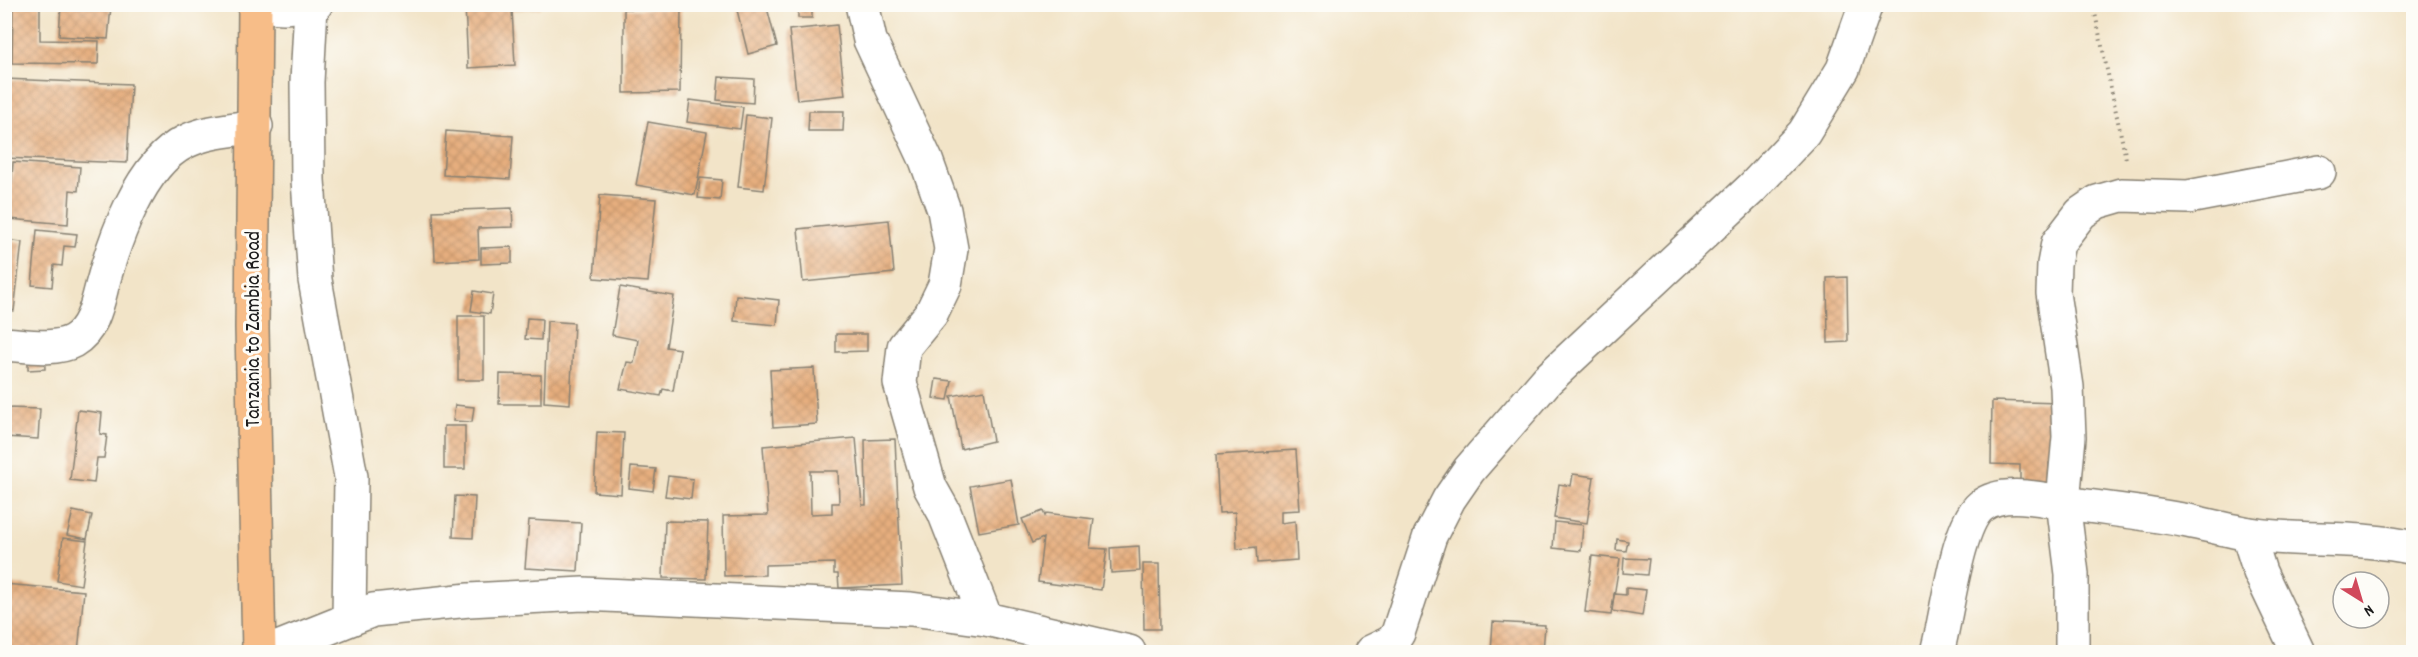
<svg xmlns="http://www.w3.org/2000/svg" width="2418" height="657" font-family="Dekko,sans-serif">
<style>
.building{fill:url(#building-cross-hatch);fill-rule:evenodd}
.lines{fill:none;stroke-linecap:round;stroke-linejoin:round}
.street-casing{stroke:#878072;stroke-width:36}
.highway-casing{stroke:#878072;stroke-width:36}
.path{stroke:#878072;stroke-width:4;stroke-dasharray:1.5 4.5;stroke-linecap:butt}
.street{stroke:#fff;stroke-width:33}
.highway{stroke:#f7bd88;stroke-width:33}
.labels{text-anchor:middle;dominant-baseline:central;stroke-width:6;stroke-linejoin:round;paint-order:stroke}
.street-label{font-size:21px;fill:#1c1c1c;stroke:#fdfcf7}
</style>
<defs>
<pattern id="building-cross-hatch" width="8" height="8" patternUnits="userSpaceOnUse" patternTransform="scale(1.5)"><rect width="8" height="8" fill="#e6ae7e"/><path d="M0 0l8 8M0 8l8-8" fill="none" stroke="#c5956c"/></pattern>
</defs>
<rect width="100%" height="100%" fill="#fdfcf7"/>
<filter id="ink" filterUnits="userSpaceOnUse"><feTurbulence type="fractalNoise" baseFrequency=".0167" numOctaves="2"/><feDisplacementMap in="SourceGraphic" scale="12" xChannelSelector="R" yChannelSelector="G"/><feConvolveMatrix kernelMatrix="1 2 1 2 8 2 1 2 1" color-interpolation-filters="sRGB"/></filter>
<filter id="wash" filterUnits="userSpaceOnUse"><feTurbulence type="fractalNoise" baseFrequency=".008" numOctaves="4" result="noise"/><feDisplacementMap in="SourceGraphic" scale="24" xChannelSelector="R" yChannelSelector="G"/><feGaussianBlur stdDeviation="1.35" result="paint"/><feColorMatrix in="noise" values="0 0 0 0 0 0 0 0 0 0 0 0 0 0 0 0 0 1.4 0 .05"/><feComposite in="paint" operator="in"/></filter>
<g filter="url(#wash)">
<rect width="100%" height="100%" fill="#f2e4c8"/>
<g id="blocks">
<g class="building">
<polygon points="13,4 40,4 40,40 99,41 98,64 12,63"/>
<polygon points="61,4 111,6 108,39 59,36"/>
<polygon points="756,4 766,4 777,46 748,54 737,10"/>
<rect x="798" y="4" width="14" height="14"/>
<polygon points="465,5 541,5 541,8 512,10 515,65 468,68"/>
<polygon points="624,9 681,9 680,92 624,93"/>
<polygon points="837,25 845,95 797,100 789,30"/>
<polygon points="719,77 754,79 753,103 717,100"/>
<polygon points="4,79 131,84 127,163 4,158"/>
<polygon points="690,100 743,107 740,129 687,122"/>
<polygon points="809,111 844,111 843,131 808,131"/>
<polygon points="746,115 772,118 764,190 738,187"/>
<polygon points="648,122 707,132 695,195 636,185"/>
<polygon points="446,131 513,136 510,179 443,175"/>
<polygon points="13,162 80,167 78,191 70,190 68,224 9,219"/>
<polygon points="700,178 722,180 720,200 698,198"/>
<polygon points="600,195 656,199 648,282 594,278"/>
<polygon points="512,208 513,227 478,228 479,259 435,261 433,211"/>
<polygon points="889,220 894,273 803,282 798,229"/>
<polygon points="37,230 77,234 75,247 64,246 62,266 54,265 52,287 32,285"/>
<polygon points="4,240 22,242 14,311 4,310"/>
<polygon points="512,247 512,263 481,264 481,248"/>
<polygon points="1847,277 1848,342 1828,343 1827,278"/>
<polygon points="620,287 674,296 666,347 680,349 673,391 663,389 661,396 620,389 627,362 634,363 638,340 612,335"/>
<polygon points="474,291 493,294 490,314 471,311"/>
<polygon points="736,295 779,300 777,325 734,321"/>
<rect x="458" y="316" width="26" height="64"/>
<polygon points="527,318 542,319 541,340 525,339"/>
<polygon points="547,321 574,323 570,404 544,402"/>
<polygon points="836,334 867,334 867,351 836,352"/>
<polygon points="28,347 44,347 45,369 28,370"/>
<polygon points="814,368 817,424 773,427 770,370"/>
<polygon points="500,374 541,375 541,404 499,404"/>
<polygon points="936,379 952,381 948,400 933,398"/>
<polygon points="984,390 993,441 961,449 951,396"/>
<polygon points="1992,401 2059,403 2057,463 2049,463 2048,484 2020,483 2020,465 1991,464"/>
<polygon points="455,405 474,407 472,422 453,421"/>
<polygon points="7,408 40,409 38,439 5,437"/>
<polygon points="78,410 102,413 100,434 107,435 104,458 97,458 94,483 70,480"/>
<rect x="444" y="426" width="21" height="43"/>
<polygon points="597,432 624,433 621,494 594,492"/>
<path d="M856,438L862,505H866L865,440L895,439L902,585L839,588L838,574H834V563L765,565V575L724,576L723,516L768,515L763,446ZM810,471H838L839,503H832V513L811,514Z"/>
<polygon points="1296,450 1300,510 1281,511 1281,523 1295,521 1297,560 1257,563 1256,547 1237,549 1235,512 1219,513 1216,455"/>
<polygon points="631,467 656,469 653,491 629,488"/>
<polygon points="1573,474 1594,477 1587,523 1554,518 1559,484 1571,486"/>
<polygon points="668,476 693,479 691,499 665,496"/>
<polygon points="1011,479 1019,525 979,532 970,486"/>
<polygon points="455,496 475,497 473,538 453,537"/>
<polygon points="73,511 92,515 87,539 67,535"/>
<polygon points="1043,511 1045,516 1046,513 1094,519 1090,548 1107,549 1101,590 1038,582 1043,538 1032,543 1022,519"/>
<polygon points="529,520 581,523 578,571 525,568"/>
<polygon points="665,521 708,522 706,579 663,578"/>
<polygon points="1555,522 1583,525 1581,551 1553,548"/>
<polygon points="63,538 87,541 81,585 57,581"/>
<polygon points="1617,539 1628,541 1626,551 1616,550"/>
<polygon points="1139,546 1140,571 1111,573 1110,548"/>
<polygon points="1592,556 1620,559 1611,615 1585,612"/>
<polygon points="1624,558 1649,559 1647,575 1623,573"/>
<polygon points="1143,564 1159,564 1160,629 1144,629"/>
<polygon points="4,584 84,591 78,652 4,652"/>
<polygon points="1626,588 1646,590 1642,616 1612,611 1614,594 1626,595"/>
<polygon points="1493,622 1545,625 1543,652 1491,652"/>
</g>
</g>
</g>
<g filter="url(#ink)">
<use href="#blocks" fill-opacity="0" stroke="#878072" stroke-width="1.5"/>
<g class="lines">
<defs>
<g id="street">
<polyline points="862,4 870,40 926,160 944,210 951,249 945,285 931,314 904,347 900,383 930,487 944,512 986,619"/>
<polyline points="255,5 284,7 316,4"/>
<polyline points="311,6 307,82 308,180 315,280 351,477 349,619"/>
<path d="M4,344C24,345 55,351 73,341C92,330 97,306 102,286C114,241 140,164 185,142C206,131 233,130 256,126"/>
<polyline points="2248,534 2260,572 2298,652"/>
<polyline points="268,652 373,610 469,600 583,594 911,609 986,619 1129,652"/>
<polyline points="1371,652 1392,642 1398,633 1430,536 1449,499 1469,470 1547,380 1752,188 1804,133 1843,69 1866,4"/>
<path d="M1937,652C1947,619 1956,526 1981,506C2002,489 2041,499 2066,503C2106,509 2148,513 2188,521C2213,526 2237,533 2264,536C2313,541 2365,537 2414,548"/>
<polyline points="2072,652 2072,574 2063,502 2069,437 2067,387 2053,293 2054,264 2058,243 2081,213 2097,202 2121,195 2188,197 2319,172"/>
</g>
<polyline id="highway" points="255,4 252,328 259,652"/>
</defs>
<use href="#street" class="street-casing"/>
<use href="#highway" class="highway-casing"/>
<polyline class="path" points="2093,4 2126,159"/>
<use href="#street" class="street"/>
<use href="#highway" class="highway"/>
</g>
</g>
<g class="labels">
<g class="street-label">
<text transform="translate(255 329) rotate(-90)">Tanzania to Zambia Road</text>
</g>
</g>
<rect width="2418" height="657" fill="none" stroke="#fdfcf7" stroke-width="24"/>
<g transform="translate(2361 600) rotate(143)"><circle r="28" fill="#fdfcf7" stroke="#a3a29f" stroke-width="1.5"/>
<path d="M0-4.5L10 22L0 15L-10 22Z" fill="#d1495b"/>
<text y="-9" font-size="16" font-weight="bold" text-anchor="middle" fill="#1c1c1c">N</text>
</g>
</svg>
